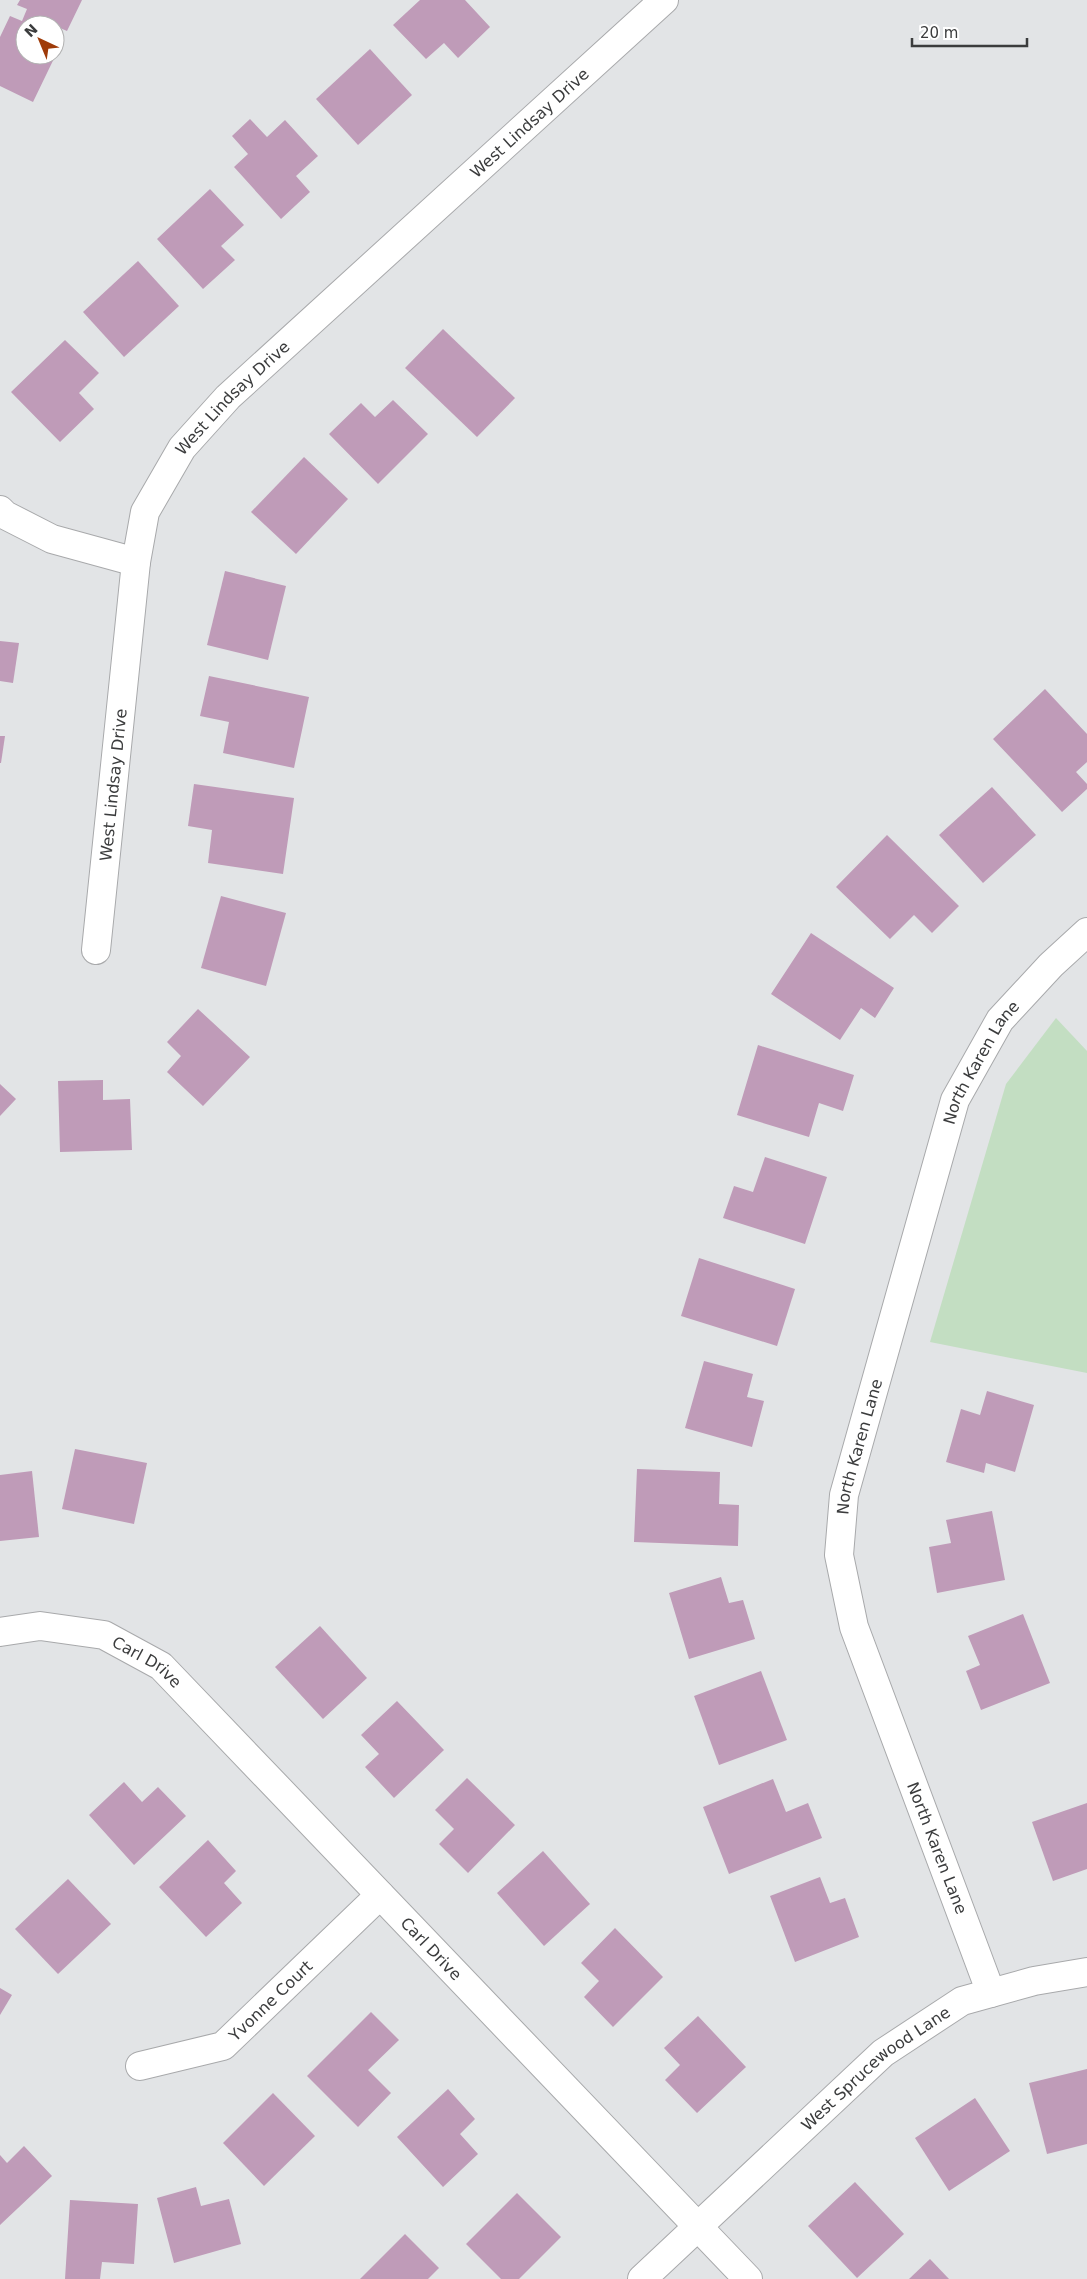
<svg xmlns="http://www.w3.org/2000/svg" width="1087" height="2279" font-family="'DejaVu Sans',sans-serif">
<style>
.green{fill:#c3dec2}
.building{fill:#bf9bb8}
.lines{fill:none;stroke-linecap:round;stroke-linejoin:round}
.minor-casing{stroke:#a8a9ab;stroke-width:30}
.minor{stroke:#fff;stroke-width:28}
.labels{text-anchor:middle;dominant-baseline:central;stroke-width:4.5;stroke-linejoin:round;paint-order:stroke}
.street-label{font-size:16px;fill:#3b3c3d;stroke:#fff}
</style>
<rect width="100%" height="100%" fill="#e2e4e6"/>
<polygon class="green" points="1056,1018 1087,1051 1087,1373 930,1342 1006,1084"/>
<g class="building">
<polygon points="20,0 82,0 67,31 42,20 40,25 25,25 25,55 55,55 55,40 61,44 33,102 0,86 0,37 10,16 22,21 27,9 17,5"/>
<polygon points="420,0 465,0 490,27 458,58 444,43 426,59 393,25"/>
<polygon points="370,49 412,95 358,145 316,99"/>
<polygon points="250,119 267,137 285,120 318,156 296,176 310,192 281,219 234,167 248,154 232,136"/>
<polygon points="210,189 244,225 221,246 235,260 203,289 157,239"/>
<polygon points="138,261 179,306 124,357 83,312"/>
<polygon points="443,329 515,398 477,437 405,368"/>
<polygon points="65,340 99,373 79,393 94,409 60,442 11,392"/>
<polygon points="393,400 428,434 378,484 329,434 361,403 375,417"/>
<polygon points="304,457 348,499 296,554 251,512"/>
<polygon points="225,571 286,586 268,660 207,645"/>
<polygon points="0,641 19,643 13,683 0,681"/>
<polygon points="209,676 309,697 294,768 223,753 229,722 200,716"/>
<polygon points="1045,689 1087,734 1087,762 1076,772 1087,784 1087,789 1062,812 993,739"/>
<polygon points="0,736 5,736 1,763 0,763"/>
<polygon points="194,784 294,798 283,874 208,863 212,830 188,826"/>
<polygon points="992,787 1036,835 983,883 939,835"/>
<polygon points="887,835 959,906 932,933 914,915 890,939 836,887"/>
<polygon points="221,896 286,913 266,986 201,968"/>
<polygon points="811,933 894,988 875,1018 861,1008 840,1040 771,994"/>
<polygon points="198,1009 250,1057 203,1106 167,1072 181,1056 167,1042"/>
<polygon points="758,1045 854,1075 843,1111 819,1103 809,1137 737,1115"/>
<polygon points="103,1080 103,1100 130,1099 132,1150 60,1152 58,1081"/>
<polygon points="0,1084 16,1099 0,1116"/>
<polygon points="765,1157 827,1177 805,1244 723,1218 734,1186 753,1192"/>
<polygon points="699,1258 795,1289 777,1346 681,1316"/>
<polygon points="704,1361 753,1374 747,1397 764,1401 752,1447 685,1428"/>
<polygon points="987,1391 1034,1405 1015,1472 986,1463 984,1473 946,1462 961,1409 980,1415"/>
<polygon points="75,1449 147,1463 134,1524 62,1509"/>
<polygon points="637,1469 720,1472 719,1504 739,1505 738,1546 634,1542"/>
<polygon points="32,1471 39,1537 0,1541 0,1475"/>
<polygon points="992,1511 1005,1580 937,1593 929,1547 951,1543 946,1520"/>
<polygon points="721,1577 729,1603 743,1600 755,1639 689,1659 669,1593"/>
<polygon points="1023,1614 1050,1683 981,1710 966,1671 980,1665 968,1636"/>
<polygon points="320,1626 367,1678 323,1719 275,1667"/>
<polygon points="761,1671 787,1740 719,1765 694,1696"/>
<polygon points="397,1701 444,1750 394,1798 365,1767 379,1754 361,1735"/>
<polygon points="467,1778 515,1825 468,1873 439,1844 454,1829 435,1810"/>
<polygon points="773,1779 786,1812 808,1803 822,1838 729,1874 703,1807"/>
<polygon points="124,1782 142,1802 158,1787 186,1816 134,1865 89,1815"/>
<polygon points="1087,1803 1087,1869 1053,1881 1032,1822"/>
<polygon points="208,1840 236,1871 224,1883 242,1903 206,1937 159,1887"/>
<polygon points="543,1851 590,1904 544,1946 497,1893"/>
<polygon points="820,1877 830,1903 845,1898 859,1937 795,1962 770,1896"/>
<polygon points="68,1879 111,1924 58,1974 15,1929"/>
<polygon points="615,1928 663,1977 613,2027 584,1997 599,1981 581,1963"/>
<polygon points="0,1988 12,1995 0,2015"/>
<polygon points="371,2012 399,2040 368,2070 391,2093 358,2127 307,2076"/>
<polygon points="698,2016 746,2067 697,2113 665,2080 680,2065 664,2048"/>
<polygon points="1087,2069 1087,2144 1047,2154 1029,2083"/>
<polygon points="448,2089 475,2119 460,2134 478,2154 443,2187 397,2137"/>
<polygon points="273,2093 315,2136 264,2186 223,2143"/>
<polygon points="975,2098 1010,2151 949,2191 915,2138"/>
<polygon points="24,2146 52,2176 0,2225 0,2155 7,2163"/>
<polygon points="855,2182 904,2234 857,2278 808,2226"/>
<polygon points="196,2187 201,2206 229,2199 241,2244 174,2263 157,2198"/>
<polygon points="517,2193 561,2237 519,2279 501,2279 466,2244"/>
<polygon points="70,2200 138,2204 134,2264 102,2262 100,2279 65,2279"/>
<polygon points="405,2234 439,2268 428,2279 360,2279"/>
<polygon points="930,2259 949,2279 909,2279"/>
</g>
<g class="lines">
<defs>
<g id="minor">
<polyline points="0,510 5,515 52,539 136,562"/>
<path id="s1" d="M96,950L136,562L145,512L182,448L228,397L664,0"/>
<path id="s2" d="M0,1632L40,1626L104,1635L161,1666L748,2279"/>
<path id="s3" d="M991,1993L854,1627L839,1555L844,1495L955,1100L1000,1020L1051,965L1087,932"/>
<path id="s4" d="M140,2066L223,2046L380,1895"/>
<path id="s5" d="M642,2279L883,2053L962,2001L1034,1981L1087,1972"/>
</g>
</defs>
<use href="#minor" class="minor-casing"/>
<use href="#minor" class="minor"/>
</g>
<g class="labels">
<g class="street-label">
<text stroke="none"><textPath href="#s1" startOffset="991">West Lindsay Drive</textPath></text>
<text stroke="none"><textPath href="#s1" startOffset="586">West Lindsay Drive</textPath></text>
<text stroke="none"><textPath href="#s1" startOffset="166">West Lindsay Drive</textPath></text>
<text stroke="none"><textPath href="#s3" startOffset="980">North Karen Lane</textPath></text>
<text stroke="none"><textPath href="#s3" startOffset="575">North Karen Lane</textPath></text>
<text stroke="none"><textPath href="#s2" startOffset="156">Carl Drive</textPath></text>
<text transform="translate(937 1848) rotate(69)">North Karen Lane</text>
<text stroke="none"><textPath href="#s2" startOffset="561">Carl Drive</textPath></text>
<text stroke="none"><textPath href="#s4" startOffset="151">Yvonne Court</textPath></text>
<text stroke="none"><textPath href="#s5" startOffset="315">West Sprucewood Lane</textPath></text>
</g>
</g>
<g transform="translate(40 40) rotate(316)"><circle r="24" fill="#ffffff" stroke="#b1b1b1"/>
<path d="M0-4L9 19L0 12L-9 19Z" fill="#9f3b09"/>
<text y="-8" font-size="14" font-weight="bold" text-anchor="middle" fill="#3b3c3d">N</text>
</g>
<path d="M912 38v8h115v-8" fill="none" stroke="#3b3c3d" stroke-width="2.5"/>
<text x="920" y="38" font-size="15" fill="#3b3c3d" stroke="#ffffff" stroke-width="4" paint-order="stroke">20 m</text>
</svg>
